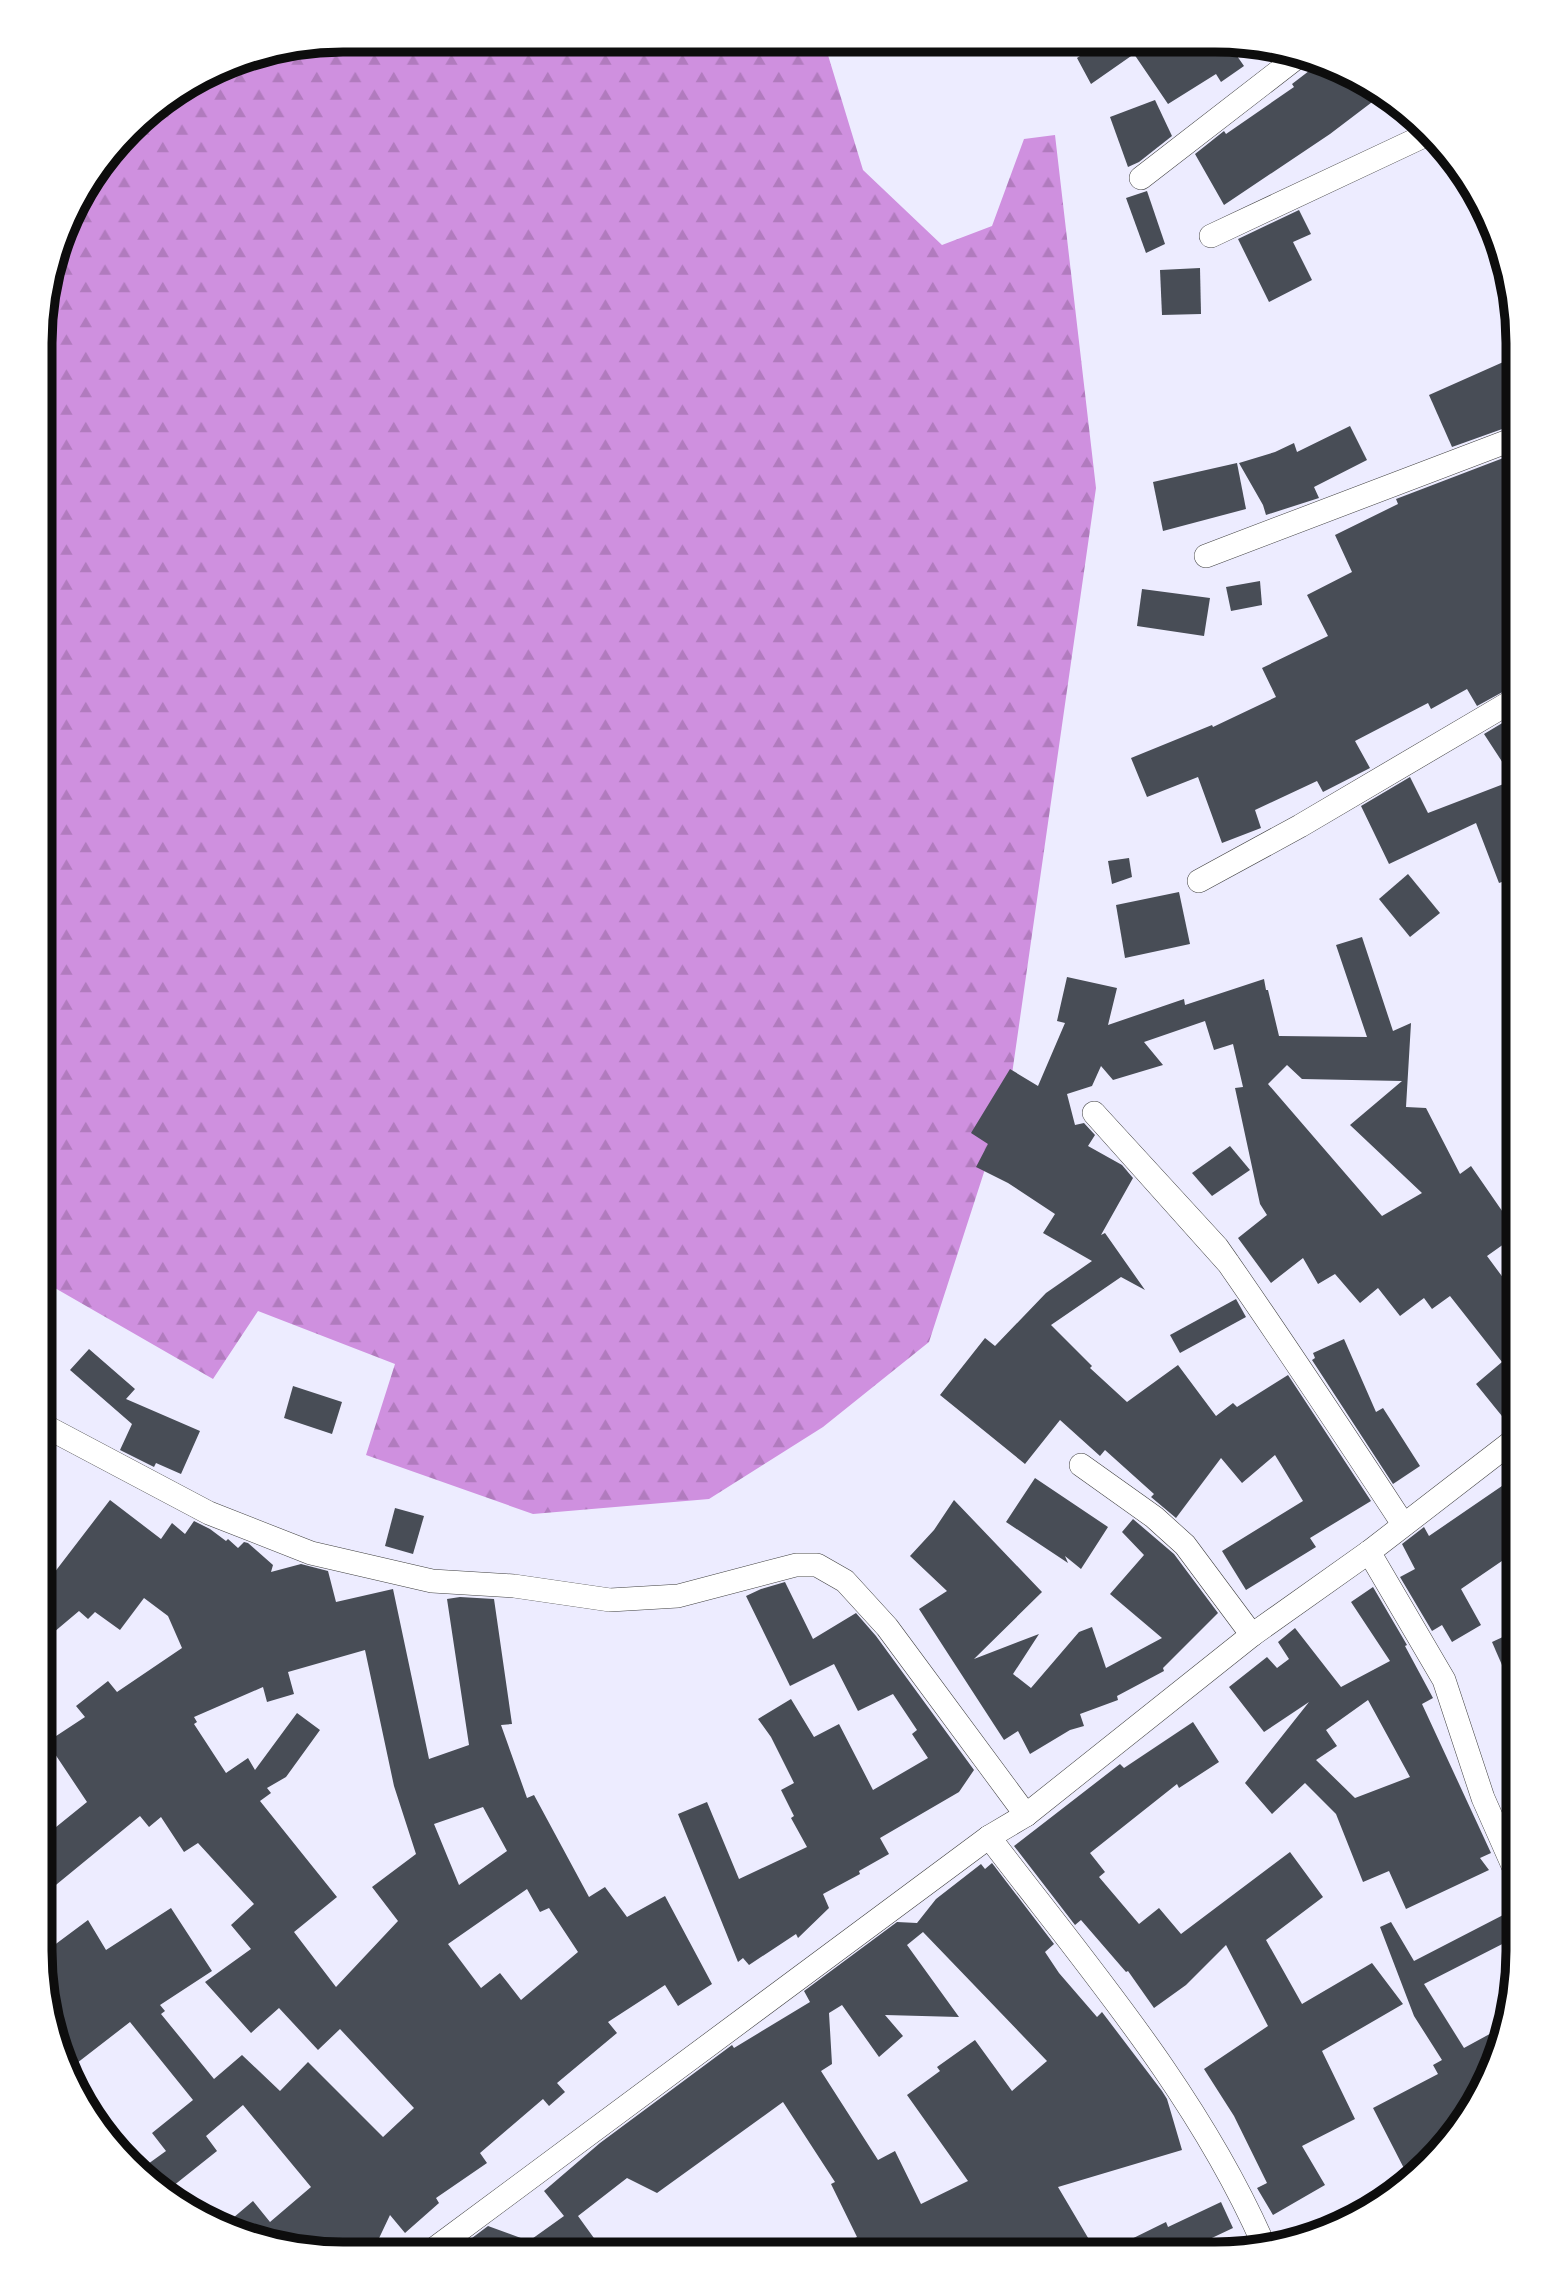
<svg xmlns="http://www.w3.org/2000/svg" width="1559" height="2294" font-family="'PT Serif',serif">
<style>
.forest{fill:url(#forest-firs)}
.building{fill:#484d56;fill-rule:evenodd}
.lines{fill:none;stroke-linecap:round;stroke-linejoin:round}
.street-casing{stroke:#404040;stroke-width:24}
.street{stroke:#fff;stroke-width:23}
.rim{fill:none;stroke:#0d0d0d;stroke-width:9}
</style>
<defs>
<pattern id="forest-firs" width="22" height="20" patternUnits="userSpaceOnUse" patternTransform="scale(1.75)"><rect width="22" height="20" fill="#cf90df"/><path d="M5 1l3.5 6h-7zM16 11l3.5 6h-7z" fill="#b17bbe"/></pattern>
</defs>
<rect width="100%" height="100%" fill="#edecff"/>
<polygon class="forest" points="343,40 824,42 863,170 942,245 992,226 1024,139 1055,135 1096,488 1009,1095 929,1342 823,1427 709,1499 533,1514 366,1455 395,1364 258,1311 213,1379 41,1280 43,303 81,192 144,115 246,56"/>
<g class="building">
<polygon points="1100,42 1228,43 1244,66 1221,82 1216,74 1168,104 1134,54 1091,84 1077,58"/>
<polygon points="1322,61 1331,63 1384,93 1330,134 1224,205 1195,154 1224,131 1226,134 1294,87 1292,84"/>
<polygon points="1155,100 1172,136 1139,162 1128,167 1110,117"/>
<polygon points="1147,191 1165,244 1146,253 1126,198"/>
<polygon points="1299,210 1311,234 1293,242 1312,280 1269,302 1238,239"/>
<polygon points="1200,268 1201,314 1162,315 1160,270"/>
<polygon points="1519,355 1519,423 1452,447 1429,395"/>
<polygon points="1350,426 1367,460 1314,487 1319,498 1266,515 1263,505 1239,463 1275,452 1294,443 1297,452"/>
<polygon points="1519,452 1519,612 1503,619 1519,657 1519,683 1477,706 1467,689 1431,709 1428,703 1355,741 1370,768 1323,792 1317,781 1255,810 1261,828 1222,843 1198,777 1147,797 1131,758 1212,725 1213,727 1276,697 1262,668 1328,636 1307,595 1352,572 1335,535 1398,504 1396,499"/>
<polygon points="1237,463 1246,509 1163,531 1153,482"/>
<polygon points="1260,581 1262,605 1231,611 1226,587"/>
<polygon points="1142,589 1210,598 1204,636 1137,626"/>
<polygon points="1519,713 1519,876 1499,883 1476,823 1389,864 1361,806 1410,777 1428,813 1514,780 1484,734"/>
<polygon points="1129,858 1132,877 1112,884 1108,861"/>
<polygon points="1408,874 1440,913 1410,937 1379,899"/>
<polygon points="1179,892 1190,944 1125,958 1116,905"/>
<path d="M1362,937L1393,1031L1411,1023L1406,1107L1426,1108L1460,1174L1471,1166L1518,1234L1487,1256L1518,1298V1423L1510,1426L1476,1384L1502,1362L1450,1296L1432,1309L1424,1298L1400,1316L1378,1288L1360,1303L1335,1274L1318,1284L1303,1258L1271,1283L1238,1238L1267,1215L1260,1204L1235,1088L1243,1087L1233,1044L1214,1050L1205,1021L1144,1042L1163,1065L1113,1080L1101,1066L1092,1086L1067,1094L1075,1125L1084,1123L1095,1135L1088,1146L1122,1165L1133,1178L1101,1235L1105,1233L1145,1290L1121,1277L1051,1325L1092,1366L1090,1368L1127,1402L1178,1365L1216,1416L1233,1403L1237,1407L1288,1375L1371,1501L1310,1538L1316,1547L1246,1590L1222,1551L1303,1501L1275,1455L1242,1483L1221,1458L1176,1518L1151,1497L1154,1494L1105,1450L1100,1456L1060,1420L1025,1464L940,1395L985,1338L995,1346L1046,1293L1092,1261L1043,1233L1055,1214L1008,1183L976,1167L988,1144L971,1133L1010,1069L1038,1086L1065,1023L1057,1021L1067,977L1117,988L1108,1025L1184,999L1185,1005L1264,979L1266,990H1268L1279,1036L1367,1037L1336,945ZM1287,1065L1302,1079L1402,1081L1350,1125L1422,1193L1382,1216L1268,1084Z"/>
<polygon points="1230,1146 1250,1170 1212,1196 1192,1173"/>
<polygon points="1236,1299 1246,1317 1180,1353 1170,1335"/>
<polygon points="1344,1339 1376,1412 1383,1408 1420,1466 1393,1484 1312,1360 1315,1358 1313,1353"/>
<polygon points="89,1349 135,1389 126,1399 200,1431 181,1474 156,1463 154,1467 120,1450 132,1424 70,1370"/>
<polygon points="293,1386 342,1402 332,1434 284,1418"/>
<polygon points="1518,1475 1518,1550 1461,1589 1481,1625 1452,1642 1442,1625 1432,1631 1400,1577 1415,1569 1402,1544 1424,1527 1429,1536"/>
<polygon points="1035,1478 1108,1527 1081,1569 1065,1556 1068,1563 1006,1522"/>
<path d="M110,1500L161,1539L172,1523L185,1534L194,1521L210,1529L226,1541L228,1539L238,1548L244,1542L248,1543L273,1565L271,1572L301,1564L328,1571L336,1602L393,1589L429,1759L469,1745L447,1599L460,1597L494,1599L512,1724L501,1725L527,1798L534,1795L589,1897L605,1887L627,1917L665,1896L712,1984L678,2006L665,1985L608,2022L617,2033L557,2083L565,2092L549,2106L543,2099L480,2153L487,2163L436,2198L439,2203L405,2233L390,2215L373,2251H304L249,2237L233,2218L253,2201L270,2222L311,2187L243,2105L206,2136L217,2151L163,2194L159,2191L141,2169L166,2151L152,2133L193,2100L130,2022L68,2070L41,1955L88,1920L106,1950L171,1908L212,1971L160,2005L165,2011L161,2014L214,2079L242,2055L280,2091L308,2062L383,2137L414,2108L340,2029L318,2050L279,2008L251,2033L205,1982L251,1949L231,1925L254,1904L198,1843L184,1852L161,1817L149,1827L140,1816L40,1898V1840L87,1802L47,1742L85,1717L76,1706L108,1681L117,1692L182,1648L168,1616L144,1598L120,1630L95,1612L88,1619L79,1611L41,1643V1590ZM365,1650L394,1786L416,1854L372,1887L398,1921L336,1987L294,1932L337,1897L260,1801L271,1793L267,1788L286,1777L320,1730L297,1713L255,1770L248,1758L226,1773L194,1724L197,1722L194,1717L263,1687L267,1702L294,1694L288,1672ZM483,1807L507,1851L459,1885L434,1824ZM527,1889L540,1912L549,1908L578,1952L521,2000L500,1973L481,1988L448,1944Z"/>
<polygon points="954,1500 1042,1592 974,1659 1039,1634 1013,1674 1031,1688 1079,1632 1092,1627 1106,1668 1162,1638 1110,1594 1144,1555 1122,1532 1133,1519 1174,1554 1218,1613 1163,1668 1164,1671 1117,1696 1118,1700 1080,1714 1084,1726 1070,1730 1030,1754 1018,1731 1004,1740 919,1609 947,1591 910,1556 934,1530"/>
<polygon points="395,1508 424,1516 413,1554 385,1546"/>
<polygon points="785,1582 813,1639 856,1613 876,1636 974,1770 959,1792 880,1838 889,1854 859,1871 860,1874 823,1894 829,1908 798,1938 796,1934 749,1965 743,1958 738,1962 678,1814 707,1802 739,1879 807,1847 791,1818 794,1816 781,1790 794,1783 771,1737 758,1719 791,1699 814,1737 839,1724 873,1790 928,1758 912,1734 917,1730 893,1694 858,1711 834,1664 790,1686 746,1596 761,1589"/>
<path d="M1373,1587L1407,1645L1405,1646L1433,1698L1422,1704L1491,1853L1480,1858L1489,1870L1406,1909L1389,1871L1363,1882L1336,1814L1305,1783L1272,1814L1245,1783L1309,1702L1264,1732L1229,1687L1267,1657L1277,1668L1289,1659L1278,1642L1295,1628L1341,1687L1390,1661L1351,1602ZM1368,1700L1410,1777L1355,1798L1316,1760L1337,1746L1326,1730Z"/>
<polygon points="1518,1630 1518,1702 1492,1642"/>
<polygon points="1193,1722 1219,1762 1179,1788 1177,1784 1090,1853 1105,1872 1099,1877 1139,1924 1159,1908 1181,1934 1290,1852 1323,1897 1266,1940 1302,2004 1372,1963 1403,2004 1322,2051 1355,2119 1302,2146 1325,2185 1273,2215 1257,2188 1267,2183 1234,2116 1204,2069 1268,2026 1226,1945 1186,1985 1154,2008 1128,1971 1126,1972 1081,1920 1075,1925 1014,1846 1120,1764 1124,1768"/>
<path d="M992,1863L1054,1944L1045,1952L1059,1973L1097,2017L1102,2012L1162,2091L1167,2099L1182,2150L1058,2187L1097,2253H827L857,2237L831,2184L835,2182L783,2102L657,2193L627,2178L578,2216L604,2252H462L472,2238L488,2226L529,2241L564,2216L544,2191L600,2143L732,2045L734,2048L810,2002L804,1991L897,1922L917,1923L936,1899L981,1864L985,1869ZM923,1932L1047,2061L1012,2091L975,2040L937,2067L940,2071L907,2095L968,2181L921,2204L895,2151L878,2160L821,2071L832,2064L829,2013L842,2005L879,2057L903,2036L885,2015L959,2017L907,1945Z"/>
<polygon points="1507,1913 1518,1936 1424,1984 1464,2048 1508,2024 1503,2048 1467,2119 1411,2182 1373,2108 1438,2074 1433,2065 1442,2060 1414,2016 1380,1927 1391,1922 1414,1961"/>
<polygon points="1221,2202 1233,2228 1178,2254 1103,2253 1166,2222 1168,2227"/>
</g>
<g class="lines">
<defs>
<g id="street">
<polyline points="1141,178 1300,55"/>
<polyline points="1211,236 1426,135"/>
<polyline points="1206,556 1519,437"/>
<polyline points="1199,881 1300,826 1519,697"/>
<path d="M1229,1264L1094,1113L1217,1247C1281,1338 1342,1431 1403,1524"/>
<polyline points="41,1424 209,1513 311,1553 432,1581 514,1586 610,1600 678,1596 796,1565 817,1565 845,1581 887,1627 1026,1815"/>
<polyline points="1081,1465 1154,1517 1185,1545 1252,1635"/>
<polyline points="1369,1552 1444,1680 1483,1798 1518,1877"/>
<path d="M989,1837C1088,1967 1197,2093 1263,2243"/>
<polyline points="430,2252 989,1837 1026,1815 1252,1635 1369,1552 1518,1437"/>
</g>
</defs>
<use href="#street" class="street-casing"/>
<use href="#street" class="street"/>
</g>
<path d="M0 0H1559V2294H0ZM343 52H1215A291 291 0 0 1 1506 343V1951A291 291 0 0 1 1215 2242H343A291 291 0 0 1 52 1951V343A291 291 0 0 1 343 52Z" fill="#fff" fill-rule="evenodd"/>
<path class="rim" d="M343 52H1215A291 291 0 0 1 1506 343V1951A291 291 0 0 1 1215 2242H343A291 291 0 0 1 52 1951V343A291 291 0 0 1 343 52Z"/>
</svg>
